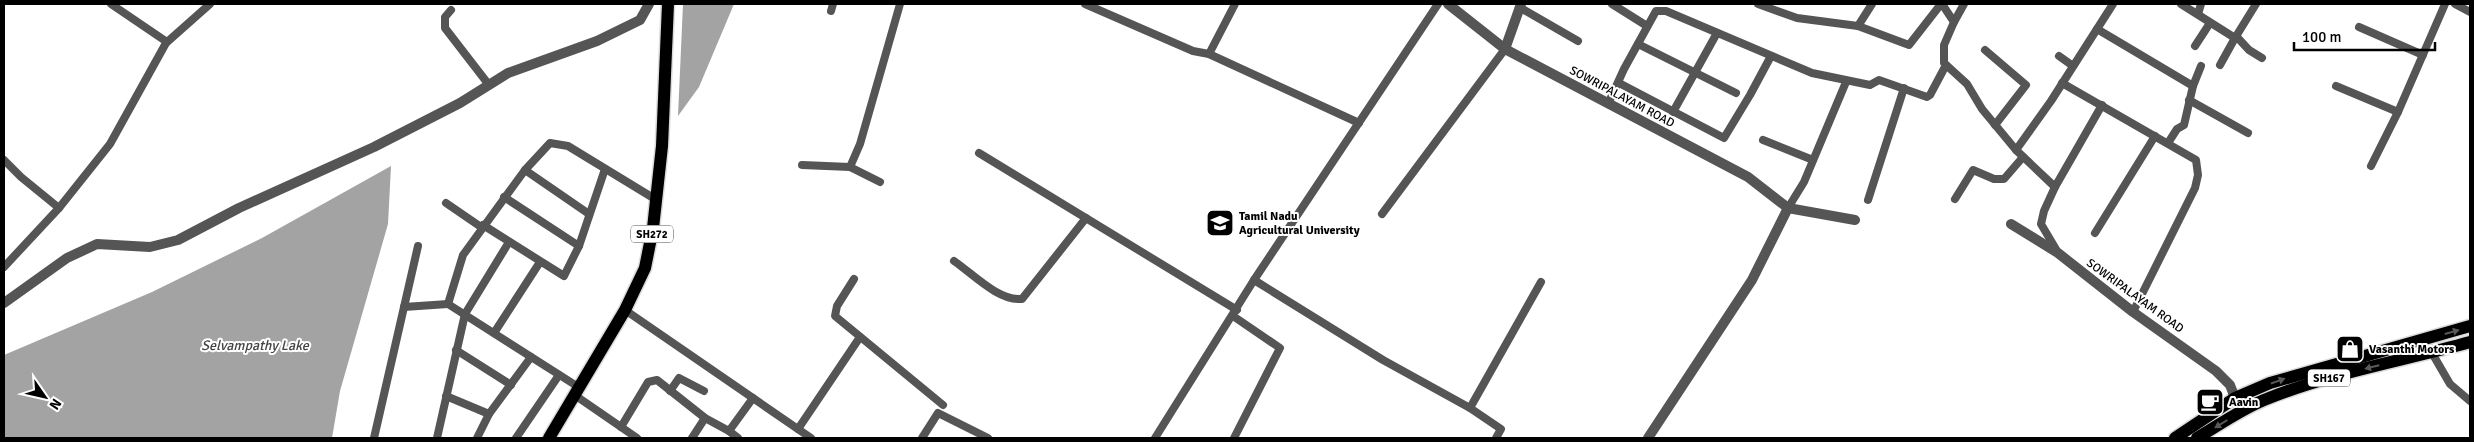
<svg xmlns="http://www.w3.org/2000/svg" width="2474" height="442" font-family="Signika,sans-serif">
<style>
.water{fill:#a3a3a3}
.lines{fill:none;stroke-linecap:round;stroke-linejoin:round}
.primary-casing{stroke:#dbdbdb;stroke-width:15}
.minor{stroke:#555;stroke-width:8}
.tertiary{stroke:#555;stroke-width:10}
.primary{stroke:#000;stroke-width:12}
.oneway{fill:#595959}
.labels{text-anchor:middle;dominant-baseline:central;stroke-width:4;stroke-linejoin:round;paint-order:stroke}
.shield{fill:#fff;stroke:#4c4c4c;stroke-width:1}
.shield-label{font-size:11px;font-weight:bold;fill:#000}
.street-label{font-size:12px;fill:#000;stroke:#fff}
.poi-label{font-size:12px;font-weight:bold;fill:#000;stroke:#fff;text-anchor:start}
.water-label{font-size:14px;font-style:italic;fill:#444;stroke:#fff}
</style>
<rect width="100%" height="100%" fill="#fff"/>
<g class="water">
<polygon points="683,4 734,4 699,87 678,116"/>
<polygon points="391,166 388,224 340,391 332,438 4,438 4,355 152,292 262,238"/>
</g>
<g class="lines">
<defs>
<g id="primary">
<polyline points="549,438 625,310 645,268 653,228 662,146 668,4"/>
<polyline points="2175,438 2235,398 2270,383 2470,326"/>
<path d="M2197,438C2219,425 2240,410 2264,400C2330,373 2402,361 2470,342"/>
</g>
</defs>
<use href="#primary" class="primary-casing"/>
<g class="minor">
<polyline points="111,4 167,42"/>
<polyline points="1085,4 1193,51 1209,54 1359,123"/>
<polyline points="1612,4 1647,26"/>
<polyline points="1758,4 1797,18 1858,26 1872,4"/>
<polyline points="1942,4 1954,22 1944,45 1944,63 1967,84 1982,109 2016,150"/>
<polyline points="2181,4 2235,38 2256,4"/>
<polyline points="2455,4 2470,12"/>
<polyline points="1519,7 1578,41"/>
<polyline points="451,10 445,17 445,28 489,85"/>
<polyline points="831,11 833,4"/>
<polyline points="2198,14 2201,4"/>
<polyline points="1954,22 1964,4"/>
<polyline points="1858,26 1909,45 1941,4"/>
<polyline points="2359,27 2423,55"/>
<polyline points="2097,29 2193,86"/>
<polyline points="2236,36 2249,50 2262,58"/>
<polyline points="1638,44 1736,93"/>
<polyline points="2195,46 2210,23"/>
<polyline points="1985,50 2026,85 1995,125"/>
<polyline points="1209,54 1235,4"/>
<polyline points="2059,56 2073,66"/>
<polyline points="2220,65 2235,38"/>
<polyline points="1619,83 1724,138 1750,95 1771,56"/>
<polyline points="2062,83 2196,160 2198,175 2195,188 2133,312"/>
<polyline points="2336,86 2398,112"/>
<polyline points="2189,100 2248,133"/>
<polyline points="1608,104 1624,69 1656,11 1666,11 1812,73 1870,85 1879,80 1927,97 1930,95 1946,65"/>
<polyline points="1673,112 1717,33"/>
<polyline points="1763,140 1813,160"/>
<polyline points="2168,143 2177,129 2184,125 2193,86 2201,66"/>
<polyline points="979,153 1237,310"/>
<polyline points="4,160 21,177 59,208"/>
<polyline points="802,165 850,167 880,182"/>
<polyline points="2371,166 2398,112 2445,4"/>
<polyline points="850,167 860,144 900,4"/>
<polyline points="525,170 589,214"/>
<polyline points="2055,187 2102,105"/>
<polyline points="504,197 579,246"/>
<polyline points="1955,199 1973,170 1994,179 2004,179 2023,157"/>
<polyline points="1868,200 1904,88"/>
<polyline points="446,203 481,227"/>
<polyline points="1788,208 1804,182 1846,82"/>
<polyline points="1382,214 1505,49"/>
<polyline points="483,225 564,276 579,246 605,169"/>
<polyline points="2095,233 2155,136"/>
<polyline points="2057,251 2041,224 2044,211 2055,187 2016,150 2051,101 2113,4"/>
<path d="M954,261C973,274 998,301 1022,299L1086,218"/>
<polyline points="4,267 59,208 110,144 166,43 210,4"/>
<polyline points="854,279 837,306 835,316 943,405"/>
<polyline points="1254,280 1383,360 1470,408"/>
<polyline points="404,307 448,304"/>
<polyline points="625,310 811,438"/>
<polyline points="1233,316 1280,348 1234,438"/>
<polyline points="494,333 540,262"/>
<polyline points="456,350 511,385"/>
<polyline points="2432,353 2450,384 2470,401"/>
<polyline points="580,388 448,304 463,255 525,170 550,143 568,146 655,199"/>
<polyline points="670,391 679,378 704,391"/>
<polyline points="446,396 489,414"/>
<polyline points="576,396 637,438"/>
<polyline points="621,427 648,382 657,380 705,418 729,431"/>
<polyline points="798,429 860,337"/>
<polyline points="374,438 418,246"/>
<polyline points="437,438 465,314 509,242"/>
<polyline points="477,438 489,414 531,357"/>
<polyline points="516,438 559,375"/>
<polyline points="692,438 705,418"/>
<polyline points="738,438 729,431 753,398"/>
<polyline points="922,438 938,413 988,438"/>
<polyline points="1155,438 1254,280 1438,4"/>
<polyline points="1496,438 1501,429 1470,408 1541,282"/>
</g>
<g class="tertiary">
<polyline points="1448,4 1505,49 1748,177 1788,208 1855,220"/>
<polyline points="1505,49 1521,4"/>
<polyline points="2011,224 2058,253 2133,312 2216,371 2230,385 2235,398"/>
<polyline points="4,303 67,258 97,244 150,247 178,240 239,208 374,147 460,103 508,73 597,41 640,20 649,4"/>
<polyline points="1648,438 1752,280 1788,208"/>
</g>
<use href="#primary" class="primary"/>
</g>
<defs><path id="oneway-solid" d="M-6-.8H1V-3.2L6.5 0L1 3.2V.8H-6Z" transform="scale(1.25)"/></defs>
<g class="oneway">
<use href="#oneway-solid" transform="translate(2452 332) rotate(-16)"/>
<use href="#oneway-solid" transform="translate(2372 367) rotate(166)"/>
<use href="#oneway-solid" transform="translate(2278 381) rotate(-19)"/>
<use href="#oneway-solid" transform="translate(2221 424) rotate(148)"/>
</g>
<defs>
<symbol id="university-square" viewBox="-11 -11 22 22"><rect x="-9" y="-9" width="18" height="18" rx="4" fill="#000" stroke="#fff"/><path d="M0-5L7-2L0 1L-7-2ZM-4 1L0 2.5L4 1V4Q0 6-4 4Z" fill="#fff"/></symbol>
<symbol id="shop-square" viewBox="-11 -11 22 22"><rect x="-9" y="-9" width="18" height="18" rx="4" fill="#000" stroke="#fff"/><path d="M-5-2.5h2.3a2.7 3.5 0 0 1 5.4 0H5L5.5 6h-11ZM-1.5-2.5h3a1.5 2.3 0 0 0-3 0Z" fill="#fff"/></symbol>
<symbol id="cafe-square" viewBox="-11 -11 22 22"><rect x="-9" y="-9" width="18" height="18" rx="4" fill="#000" stroke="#fff"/><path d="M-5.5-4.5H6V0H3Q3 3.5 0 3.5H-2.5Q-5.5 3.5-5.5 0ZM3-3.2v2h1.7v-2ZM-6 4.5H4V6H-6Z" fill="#fff"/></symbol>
</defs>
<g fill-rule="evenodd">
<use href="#university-square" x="1204" y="207" width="32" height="32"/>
<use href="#shop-square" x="2334" y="333" width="32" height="32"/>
<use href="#cafe-square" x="2194" y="386" width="32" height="32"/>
</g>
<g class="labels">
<g class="shield">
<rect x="631" y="225.5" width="42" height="17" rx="4"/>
<rect x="2308" y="369.5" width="42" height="17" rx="4"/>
</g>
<g class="shield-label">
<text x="652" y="234">SH272</text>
<text x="2329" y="378">SH167</text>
</g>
<g class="street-label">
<text transform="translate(1622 97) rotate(28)">SOWRIPALAYAM ROAD</text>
<text transform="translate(2135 296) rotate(36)">SOWRIPALAYAM ROAD</text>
</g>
<g class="poi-label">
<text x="1239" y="216">Tamil Nadu<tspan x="1239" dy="14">Agricultural University</tspan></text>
<text x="2369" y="349">Vasanthi Motors</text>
<text x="2229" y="402">Aavin</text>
</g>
<g class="water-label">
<text x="255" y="345">Selvampathy Lake</text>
</g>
</g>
<rect width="2474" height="442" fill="none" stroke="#000000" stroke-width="10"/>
<g transform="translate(45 397) rotate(124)" stroke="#ffffff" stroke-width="4" paint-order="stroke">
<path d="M0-4L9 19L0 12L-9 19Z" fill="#000000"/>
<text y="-8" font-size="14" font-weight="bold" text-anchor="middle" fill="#000000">N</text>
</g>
<path d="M2294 42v8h141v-8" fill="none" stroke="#000000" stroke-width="2.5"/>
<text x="2302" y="42" font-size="15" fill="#000000" stroke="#ffffff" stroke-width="4" paint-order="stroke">100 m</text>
</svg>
